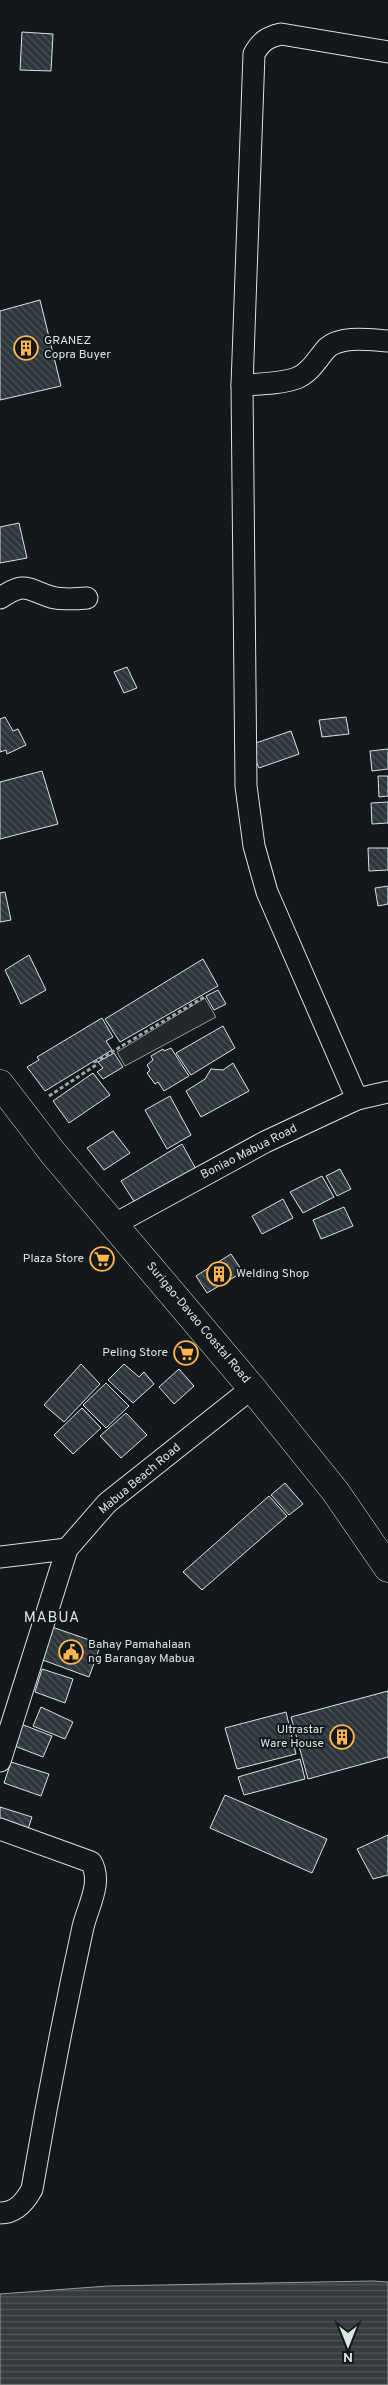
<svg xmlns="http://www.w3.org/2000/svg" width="388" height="2385" viewBox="0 0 388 2385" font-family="Overpass,sans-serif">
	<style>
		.parking { fill: #24282b; stroke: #939e99 }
		.water { fill: url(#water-rules); stroke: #939e99 }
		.building { fill: url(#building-back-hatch); stroke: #d8e6dc }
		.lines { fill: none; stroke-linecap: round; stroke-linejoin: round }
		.minor-casing { stroke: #d8e6dc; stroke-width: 23 }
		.highway-casing { stroke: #d8e6dc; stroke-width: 29 }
		.path { stroke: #9da8a2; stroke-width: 3; stroke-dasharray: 4 2.5; stroke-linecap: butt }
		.minor { stroke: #14181c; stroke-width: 21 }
		.highway { stroke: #14181c; stroke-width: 28 }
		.labels { text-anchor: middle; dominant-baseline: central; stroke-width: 4; stroke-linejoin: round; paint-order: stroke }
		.poi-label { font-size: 12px; fill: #d8e6dc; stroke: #14181c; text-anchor: start }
		.street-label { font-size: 12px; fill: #d8e6dc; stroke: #14181c }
		.quarter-label { font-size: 15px; letter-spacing: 1px; fill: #d8e6dc; stroke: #14181c }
	</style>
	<defs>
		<pattern id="water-rules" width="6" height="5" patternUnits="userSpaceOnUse" patternTransform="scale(1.25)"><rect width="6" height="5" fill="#363b3e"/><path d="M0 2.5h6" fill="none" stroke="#525759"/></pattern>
		<pattern id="building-back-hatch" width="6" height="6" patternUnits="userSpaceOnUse" patternTransform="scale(1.25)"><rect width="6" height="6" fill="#2c363c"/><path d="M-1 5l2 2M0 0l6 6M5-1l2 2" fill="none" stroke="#4a5358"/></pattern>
	</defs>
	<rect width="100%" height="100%" fill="#14181c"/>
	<!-- parking -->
	<path class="parking" d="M205 998 216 1017 125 1066 117 1052Z"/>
	<!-- water -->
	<path class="water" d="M373 2281 388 2282V2385H0V2294L108 2286Z"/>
	<!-- building -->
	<g class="building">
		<path d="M22 32 53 34 51 71 20 70Z"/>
		<path d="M40 300 61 386 0 400V311Z"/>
		<path d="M19 523 27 558 0 563V527Z"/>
		<path d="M127 667 137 688 124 693 114 672Z"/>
		<path d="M5 717 13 731 18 729 26 745 7 754 6 750 0 752V719Z"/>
		<path d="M346 717 349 734 322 737 319 720Z"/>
		<path d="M291 731 299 754 259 768 250 745Z"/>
		<path d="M388 749V769L372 771 370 751Z"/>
		<path d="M42 771 58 824 0 839V782Z"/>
		<path d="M378 776H388V796L379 797Z"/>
		<path d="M388 802V823L372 824 371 803Z"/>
		<path d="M368 848H388V870L369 871Z"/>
		<path d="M388 886V904L378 906 375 888Z"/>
		<path d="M5 892 11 920 0 922V893Z"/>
		<path d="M29 955 46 990 21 1004 5 970Z"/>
		<path d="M203 959 218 986 120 1042 105 1019Z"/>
		<path d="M218 990 226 1004 214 1010 206 996Z"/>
		<path d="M102 1018 113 1037 106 1041 112 1050 45 1091 27 1067 39 1060 37 1057Z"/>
		<path d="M223 1026 235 1048 191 1075 176 1053Z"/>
		<path d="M171 1048 189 1076 164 1091 158 1082 155 1084 147 1073 150 1070 147 1065 153 1060 151 1056 163 1049 164 1051Z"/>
		<path d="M114 1053 123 1067 103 1079 97 1072 103 1068 98 1062Z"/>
		<path d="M233 1063 249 1091 201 1117 186 1091 205 1079 211 1069 223 1070Z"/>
		<path d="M93 1073 110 1095 69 1123 53 1101Z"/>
		<path d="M170 1096 191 1135 167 1149 145 1110Z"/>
		<path d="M113 1131 130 1153 104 1170 87 1148Z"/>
		<path d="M182 1144 197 1171 135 1203 121 1181Z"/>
		<path d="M340 1169 351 1189 337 1196 326 1176Z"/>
		<path d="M322 1176 334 1197 303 1213 290 1192Z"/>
		<path d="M283 1199 293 1218 262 1234 252 1216Z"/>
		<path d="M344 1207 353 1226 321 1239 313 1220Z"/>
		<path d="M231 1254 243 1272 207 1293 196 1276Z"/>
		<path d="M81 1364 100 1384 64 1422 44 1405Z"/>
		<path d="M124 1364 139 1377 144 1372 154 1384 133 1403 108 1380Z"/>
		<path d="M179 1369 194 1386 174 1404 159 1387Z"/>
		<path d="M106 1383 129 1406 106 1428 83 1405Z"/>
		<path d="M82 1408 101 1428 73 1454 54 1435Z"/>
		<path d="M126 1413 147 1435 121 1458 100 1436Z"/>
		<path d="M285 1483 303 1504 289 1515 271 1495Z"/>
		<path d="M269 1496 287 1516 202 1590 183 1572Z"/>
		<path d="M52 1627 101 1644 89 1677 40 1659Z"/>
		<path d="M42 1669 73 1679 65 1703 35 1692Z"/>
		<path d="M388 1691V1757L308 1779 291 1717Z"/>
		<path d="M41 1707 73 1722 65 1739 33 1726Z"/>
		<path d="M286 1712 296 1754 237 1769 225 1728Z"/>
		<path d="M21 1724 52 1736 43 1757 12 1745Z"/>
		<path d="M300 1759 305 1779 244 1795 238 1777Z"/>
		<path d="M11 1762 49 1774 41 1796 4 1783Z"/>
		<path d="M225 1795 327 1839 312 1873 210 1828Z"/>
		<path d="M0 1807 32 1817 27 1832 0 1824Z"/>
		<path d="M388 1835V1875L373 1879 357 1849Z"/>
	</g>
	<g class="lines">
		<!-- minor casing -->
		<g class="minor-casing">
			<g id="minor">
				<path d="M242 385C260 384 280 384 297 378 311 372 317 359 327 348 342 335 370 340 388 341"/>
				<path d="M0 598C26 581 26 589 51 597 63 600 76 599 87 598"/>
				<path d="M357 1099 267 892 254 846 246 786 242 385 254 54C261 41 268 37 281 34L388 52"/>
				<path d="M115 1224 265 1142 357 1099 388 1092"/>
				<path d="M0 1557 67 1549"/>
				<path d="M0 1761 67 1549 107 1503 252 1388"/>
				<path d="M0 1829 91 1862C103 1882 88 1906 83 1927 64 2014 47 2101 32 2189 25 2202 16 2213 0 2213"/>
			</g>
		</g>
		<!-- highway casing -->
		<g class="highway-casing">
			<path id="highway" d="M0 1084 53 1153 252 1388 335 1491 388 1568"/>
		</g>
		<!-- path -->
		<path class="path" d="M49 1096 96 1065 95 1062 204 997"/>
		<!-- minor -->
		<use href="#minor" class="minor"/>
		<!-- highway -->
		<use href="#highway" class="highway"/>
	</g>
	<!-- icons -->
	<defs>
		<g id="building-ring" transform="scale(1.25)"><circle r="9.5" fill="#14181c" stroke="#ffb74d" stroke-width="1.5"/><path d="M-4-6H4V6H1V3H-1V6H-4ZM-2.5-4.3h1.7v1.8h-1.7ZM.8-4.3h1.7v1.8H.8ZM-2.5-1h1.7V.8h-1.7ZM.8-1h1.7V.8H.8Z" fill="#ffb74d"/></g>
		<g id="supermarket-ring" transform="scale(1.25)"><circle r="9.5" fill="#14181c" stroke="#ffb74d" stroke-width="1.5"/><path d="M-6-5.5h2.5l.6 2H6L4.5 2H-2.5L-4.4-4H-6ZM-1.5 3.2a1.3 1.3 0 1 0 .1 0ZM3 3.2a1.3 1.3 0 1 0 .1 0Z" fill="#ffb74d"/></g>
		<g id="civic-ring" transform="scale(1.25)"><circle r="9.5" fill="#14181c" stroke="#ffb74d" stroke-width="1.5"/><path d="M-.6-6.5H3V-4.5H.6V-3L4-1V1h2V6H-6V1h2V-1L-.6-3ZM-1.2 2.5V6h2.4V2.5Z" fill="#ffb74d"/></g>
	</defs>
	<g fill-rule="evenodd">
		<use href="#building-ring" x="26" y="348"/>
		<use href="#supermarket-ring" x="102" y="1259"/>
		<use href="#building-ring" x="219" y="1274"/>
		<use href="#supermarket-ring" x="186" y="1353"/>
		<use href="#civic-ring" x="71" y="1652"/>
		<use href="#building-ring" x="342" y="1737"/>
	</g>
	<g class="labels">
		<!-- poi labels -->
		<g class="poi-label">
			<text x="44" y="341">GRANEZ<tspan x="44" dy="14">Copra Buyer</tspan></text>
			<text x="84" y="1259" text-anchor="end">Plaza Store</text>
			<text x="236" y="1274">Welding Shop</text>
			<text x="168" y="1353" text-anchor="end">Peling Store</text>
			<text x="88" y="1645">Bahay Pamahalaan<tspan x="88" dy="14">ng Barangay Mabua</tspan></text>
			<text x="324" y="1730" text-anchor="end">Ultrastar<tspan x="324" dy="14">Ware House</tspan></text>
		</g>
		<!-- street labels -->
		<g class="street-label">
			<text transform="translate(249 1152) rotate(-27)">Boniao Mabua Road</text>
			<text transform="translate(198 1323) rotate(50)">Surigao-Davao Coastal Road</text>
			<text transform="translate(140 1479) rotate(-40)">Mabua Beach Road</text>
		</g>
		<!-- quarter labels -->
		<g class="quarter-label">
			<text x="52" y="1618">MABUA</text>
		</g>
	</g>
	<!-- north arrow -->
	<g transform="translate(348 2345) rotate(180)" stroke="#14181c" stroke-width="4" paint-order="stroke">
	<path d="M0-4L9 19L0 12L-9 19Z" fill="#d8e6dc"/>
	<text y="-8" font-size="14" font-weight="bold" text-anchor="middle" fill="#d8e6dc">N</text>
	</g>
</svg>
